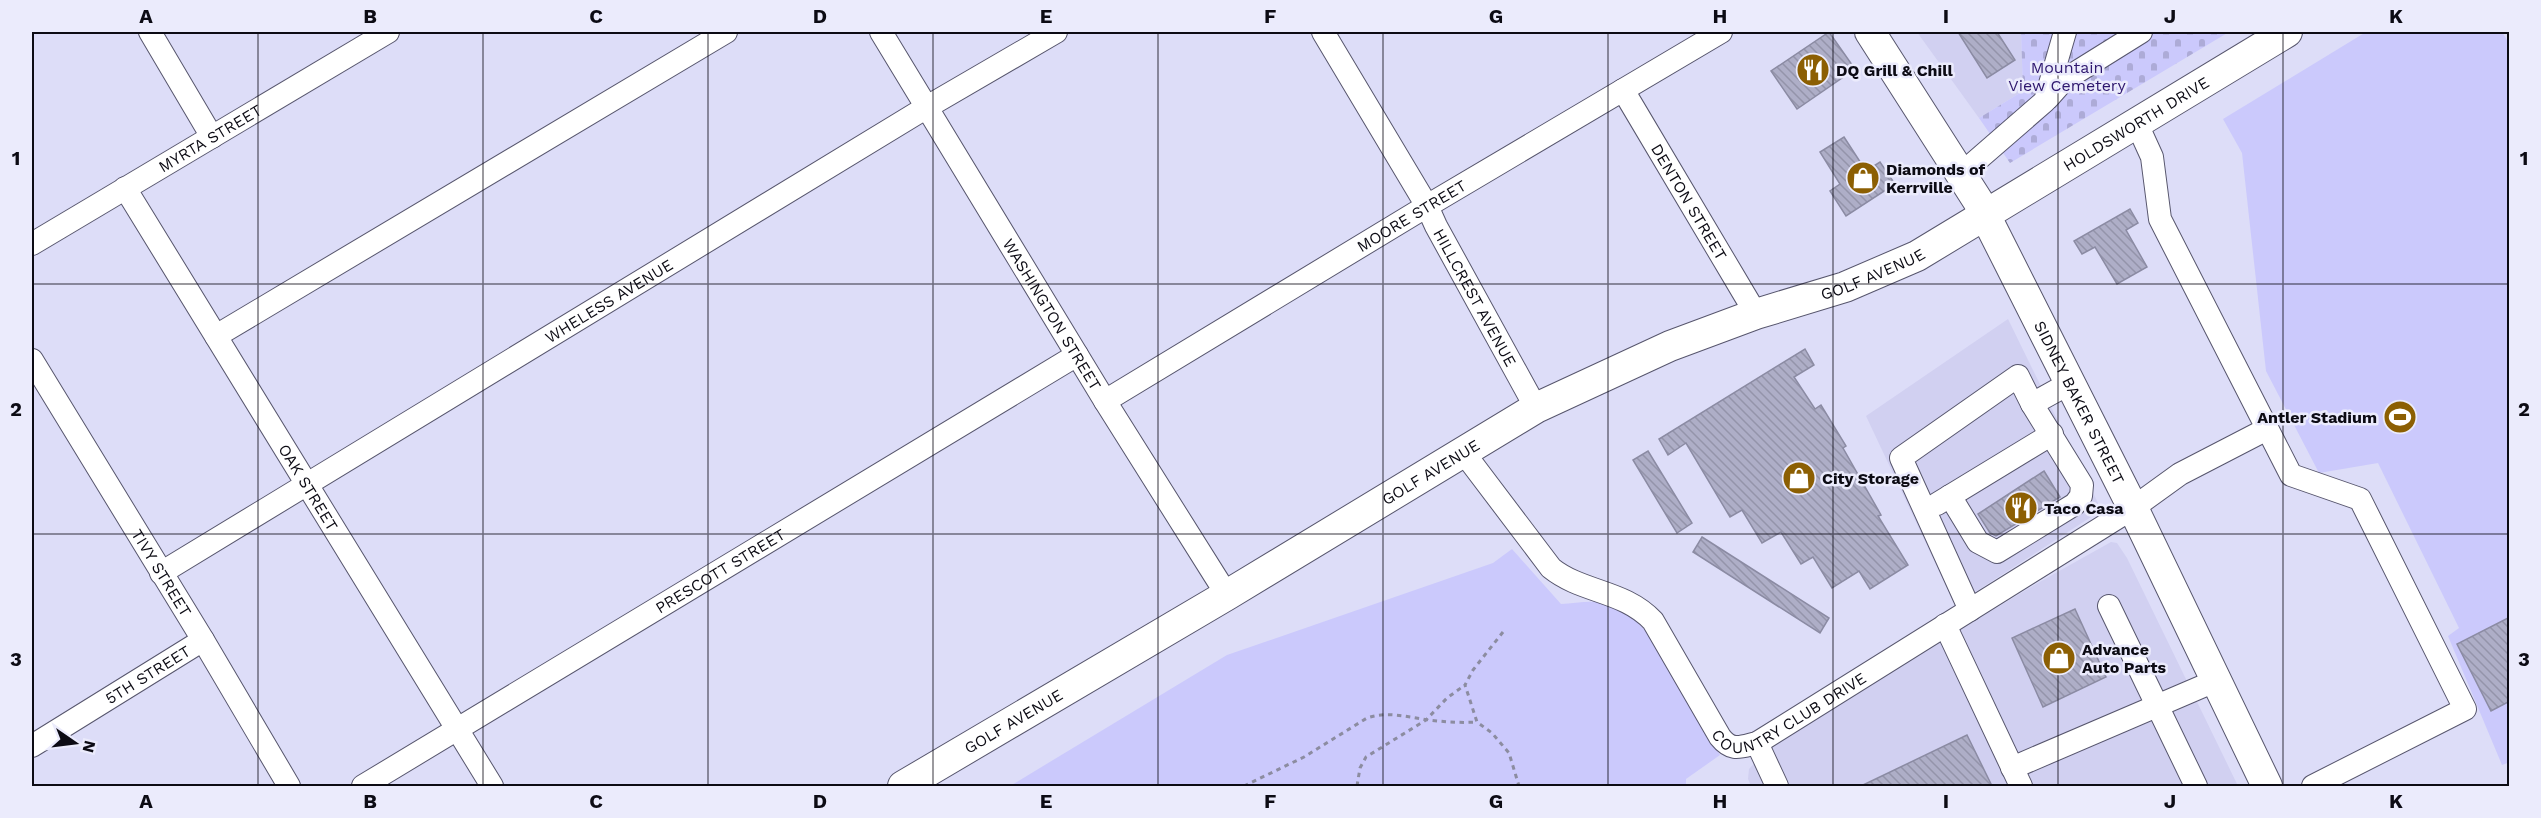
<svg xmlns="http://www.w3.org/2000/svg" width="2541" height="818" viewBox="0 0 2541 818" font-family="'Work Sans',sans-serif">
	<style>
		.built { fill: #d1d0f1 }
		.grass { fill: #cbc9fc }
		.cemetery { fill: url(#cemetery-stones) }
		.building { fill: url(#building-back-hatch); stroke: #8b8ba3; stroke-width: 1.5 }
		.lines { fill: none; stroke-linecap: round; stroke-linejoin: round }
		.minor-casing { stroke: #57566d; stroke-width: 24 }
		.major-casing { stroke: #57566d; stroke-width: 32 }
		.path { stroke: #8c8ca0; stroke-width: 3; stroke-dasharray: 4.5 4.5; stroke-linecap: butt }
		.minor { stroke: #fff; stroke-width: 22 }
		.major { stroke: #fff; stroke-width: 30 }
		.grid { fill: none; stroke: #0c0b14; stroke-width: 1.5; stroke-opacity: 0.55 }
		.labels { text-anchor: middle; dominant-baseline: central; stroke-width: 5; stroke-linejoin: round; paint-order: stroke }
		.park-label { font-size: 16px; fill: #2e176e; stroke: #ebebfc }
		.poi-label { font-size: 16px; font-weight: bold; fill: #0c0b14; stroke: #ebebfc; text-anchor: start }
		.street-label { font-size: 16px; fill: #0c0b14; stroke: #ebebfc }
		.neatline { fill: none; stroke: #0c0b14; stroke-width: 2 }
		.grid-label { font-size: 20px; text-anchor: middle; font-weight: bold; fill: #0c0b14 }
	</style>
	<defs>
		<pattern id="cemetery-stones" width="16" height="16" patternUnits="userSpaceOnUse" patternTransform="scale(1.5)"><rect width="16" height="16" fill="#cbc9fc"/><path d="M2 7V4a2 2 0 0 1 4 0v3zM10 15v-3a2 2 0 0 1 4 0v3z" fill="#adabd7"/></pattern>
		<pattern id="building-back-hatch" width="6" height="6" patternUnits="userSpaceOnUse" patternTransform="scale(1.5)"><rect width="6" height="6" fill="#aeaec7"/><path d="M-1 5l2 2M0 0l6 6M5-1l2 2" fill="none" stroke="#9494aa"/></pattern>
	</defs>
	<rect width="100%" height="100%" fill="#ddddf8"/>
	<!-- built -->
	<g class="built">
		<path d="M1917 32H2021L2023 91 1979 118Z"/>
		<path d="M2008 319 2098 503 2091 517 1955 605 1866 416Z"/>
		<path d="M2111 542 2117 543 2127 558 2238 786H1751L1748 779 1749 769 1776 740 2036 584Z"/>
	</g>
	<!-- grass -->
	<g class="grass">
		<path d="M2366 32H2502L2509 43 2510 762 2502 765 2448 636 2459 628 2378 463 2319 473 2266 371 2242 153 2223 119Z"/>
		<path d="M1512 549 1561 604C1572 604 1585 601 1596 602 1618 604 1639 622 1652 638L1720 755 1686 779V786H1010L1227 655 1493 563Z"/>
	</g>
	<!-- cemetery -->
	<path class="cemetery" d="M2021 32H2229L2010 163 1979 118 2023 91Z"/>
	<!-- building -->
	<g class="building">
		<path d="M1829 32 1855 69 1797 109 1771 71Z"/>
		<path d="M1958 32H1997L2015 60 1987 78Z"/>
		<path d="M1844 137 1866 171 1880 162 1895 184 1846 216 1830 191 1840 184 1820 152Z"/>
		<path d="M2130 209 2138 223 2126 230 2147 267 2117 284 2095 247 2082 254 2074 241Z"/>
		<path d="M1805 349 1814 365 1794 377 1815 409 1821 405 1846 446 1843 448 1881 515 1878 516 1908 565 1870 589 1859 571 1832 588 1813 557 1801 564 1781 532 1762 543 1742 510 1730 517 1686 443 1668 455 1659 439Z"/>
		<path d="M1648 451 1692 523 1677 533 1633 460Z"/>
		<path d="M2044 471 2060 497 1996 536 1990 533 1978 514Z"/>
		<path d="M1702 537 1829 618 1820 633 1693 552Z"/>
		<path d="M2075 609 2106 677 2043 707 2012 638Z"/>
		<path d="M2510 617V701L2491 711 2457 644Z"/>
		<path d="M1967 735 1992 786H1861Z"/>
	</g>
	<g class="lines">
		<!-- minor casing -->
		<g class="minor-casing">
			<g id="minor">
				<path d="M150 32 212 137"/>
				<path id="s1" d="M881 32 1105 401 1227 595"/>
				<path id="s2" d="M1323 32 1427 206 1436 226 1536 408"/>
				<path id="s3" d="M1623 90 1756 314"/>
				<path d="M2048 98 2064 80 2141 32"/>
				<path d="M2137 124 2152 157 2160 219 2291 475 2360 499 2465 709 2313 786"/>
				<path d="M1961 174 2045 101 2065 32"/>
				<path id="s4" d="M125 188 492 786"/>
				<path id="s5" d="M32 244 388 32"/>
				<path d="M216 336 726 32"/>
				<path id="s6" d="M32 360 203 640 289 786"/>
				<path id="s7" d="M1105 401 1427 206 1721 32"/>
				<path d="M2032 404 2070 383"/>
				<path id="s8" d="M1464 453 1551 568C1582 593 1624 590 1653 621L1720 737C1732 752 1740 747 1757 743L2133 508 2180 474 2267 429"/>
				<path d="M1950 496 1978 542 1997 552 2075 504 2081 496 2082 485 2032 404 2018 376 1901 458 1970 610"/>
				<path d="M1937 504 2052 434"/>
				<path id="s9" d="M161 573 927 107 1056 32"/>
				<path d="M2109 606 2196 786"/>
				<path d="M1945 625 2021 786"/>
				<path d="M1757 743 1777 786"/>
				<path id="s10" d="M32 746 203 640"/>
				<path d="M2012 768 2215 681"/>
				<path id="s11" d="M363 786 1077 355"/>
			</g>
		</g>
		<!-- major casing -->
		<g class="major-casing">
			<g id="major">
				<path id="s12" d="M1870 32 1978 201 2133 508 2267 786"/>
				<path id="s13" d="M903 786 1227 595 1536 408 1670 346 1756 314 1845 287 1917 256 2287 32"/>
			</g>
		</g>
		<!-- path -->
		<g class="path">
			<path d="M1503 632 1473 670 1465 685 1477 722 1492 733 1509 753 1519 786"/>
			<path d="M1244 786 1304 757 1367 718C1388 711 1407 717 1429 720 1445 722 1461 723 1477 722"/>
			<path d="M1357 786 1360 768 1366 757 1426 720 1447 698 1465 685"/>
		</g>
		<!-- minor -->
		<use href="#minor" class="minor"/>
		<!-- major -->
		<use href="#major" class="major"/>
	</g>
	<!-- grid -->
	<path class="grid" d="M258 32V786M483 32V786M708 32V786M933 32V786M1158 32V786M1383 32V786M1608 32V786M1833 32V786M2058 32V786M2283 32V786M32 284H2510M32 534H2510"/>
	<!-- icons -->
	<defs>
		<g id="restaurant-disc" transform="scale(1.725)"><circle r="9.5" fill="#8c5f03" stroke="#ebebfc"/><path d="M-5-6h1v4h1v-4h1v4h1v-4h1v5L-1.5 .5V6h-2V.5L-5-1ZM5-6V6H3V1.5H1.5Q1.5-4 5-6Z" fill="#fff"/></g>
		<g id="shop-disc" transform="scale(1.725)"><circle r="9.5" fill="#8c5f03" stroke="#ebebfc"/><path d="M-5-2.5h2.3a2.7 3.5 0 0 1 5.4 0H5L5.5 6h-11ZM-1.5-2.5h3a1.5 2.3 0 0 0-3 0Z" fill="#fff"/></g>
		<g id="stadium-disc" transform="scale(1.725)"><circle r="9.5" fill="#8c5f03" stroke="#ebebfc"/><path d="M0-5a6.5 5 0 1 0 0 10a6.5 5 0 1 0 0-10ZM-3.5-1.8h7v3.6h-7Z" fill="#fff"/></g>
	</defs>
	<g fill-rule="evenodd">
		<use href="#restaurant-disc" x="1813" y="70"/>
		<use href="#shop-disc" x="1863" y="178"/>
		<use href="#stadium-disc" x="2400" y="417"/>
		<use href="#shop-disc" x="1799" y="478"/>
		<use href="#restaurant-disc" x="2021" y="508"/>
		<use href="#shop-disc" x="2059" y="658"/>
	</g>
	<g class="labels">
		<!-- park labels -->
		<g class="park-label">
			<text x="2067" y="67">Mountain<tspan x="2067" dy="18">View Cemetery</tspan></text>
		</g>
		<!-- poi labels -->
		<g class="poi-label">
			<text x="1836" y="70">DQ Grill &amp; Chill</text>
			<text x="1886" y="169">Diamonds of<tspan x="1886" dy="18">Kerrville</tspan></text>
			<text x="2377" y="417" text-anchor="end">Antler Stadium</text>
			<text x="1822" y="478">City Storage</text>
			<text x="2044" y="508">Taco Casa</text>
			<text x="2082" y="649">Advance<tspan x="2082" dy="18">Auto Parts</tspan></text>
		</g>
		<!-- street labels -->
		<g class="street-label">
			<text stroke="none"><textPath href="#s13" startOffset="1404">HOLDSWORTH DRIVE</textPath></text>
			<text stroke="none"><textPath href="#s5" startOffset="207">MYRTA STREET</textPath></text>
			<text stroke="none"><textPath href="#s3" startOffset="130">DENTON STREET</textPath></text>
			<text stroke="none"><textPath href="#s7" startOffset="358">MOORE STREET</textPath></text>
			<text stroke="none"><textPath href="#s13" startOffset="1100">GOLF AVENUE</textPath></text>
			<text stroke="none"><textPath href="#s2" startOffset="306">HILLCREST AVENUE</textPath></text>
			<text stroke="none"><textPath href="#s9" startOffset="524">WHELESS AVENUE</textPath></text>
			<text stroke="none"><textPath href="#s1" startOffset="330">WASHINGTON STREET</textPath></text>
			<text stroke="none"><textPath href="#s12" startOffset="426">SIDNEY BAKER STREET</textPath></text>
			<text stroke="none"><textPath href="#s13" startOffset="614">GOLF AVENUE</textPath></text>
			<text stroke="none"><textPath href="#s4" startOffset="351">OAK STREET</textPath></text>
			<text stroke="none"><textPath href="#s11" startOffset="417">PRESCOTT STREET</textPath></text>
			<text stroke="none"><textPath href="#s6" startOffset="249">TIVY STREET</textPath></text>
			<text stroke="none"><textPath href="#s10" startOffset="136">5TH STREET</textPath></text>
			<text stroke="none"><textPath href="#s8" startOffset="474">COUNTRY CLUB DRIVE</textPath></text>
			<text stroke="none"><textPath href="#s13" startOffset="128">GOLF AVENUE</textPath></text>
		</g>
	</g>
	<!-- border -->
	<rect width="2541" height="818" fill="none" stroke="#ebebfc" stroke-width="66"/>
	<!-- north arrow -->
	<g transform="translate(75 743) rotate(104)" stroke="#ebebfc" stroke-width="4.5" paint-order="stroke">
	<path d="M0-4.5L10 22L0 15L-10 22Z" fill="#0c0b14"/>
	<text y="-9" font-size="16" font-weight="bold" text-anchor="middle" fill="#0c0b14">N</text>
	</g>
	<rect x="33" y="33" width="2475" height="752" class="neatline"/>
	<g class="grid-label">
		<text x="146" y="23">A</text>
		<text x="370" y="23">B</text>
		<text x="596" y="23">C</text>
		<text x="820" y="23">D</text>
		<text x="1046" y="23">E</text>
		<text x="1270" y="23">F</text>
		<text x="1496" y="23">G</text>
		<text x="1720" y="23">H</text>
		<text x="1946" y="23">I</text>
		<text x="2170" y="23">J</text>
		<text x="2396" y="23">K</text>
		<text x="16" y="165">1</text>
		<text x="2524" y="165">1</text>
		<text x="16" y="416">2</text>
		<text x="2524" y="416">2</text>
		<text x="16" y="666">3</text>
		<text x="2524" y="666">3</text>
		<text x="146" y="808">A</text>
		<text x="370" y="808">B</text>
		<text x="596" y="808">C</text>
		<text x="820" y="808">D</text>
		<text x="1046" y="808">E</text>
		<text x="1270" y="808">F</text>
		<text x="1496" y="808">G</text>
		<text x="1720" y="808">H</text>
		<text x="1946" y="808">I</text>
		<text x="2170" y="808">J</text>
		<text x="2396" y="808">K</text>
	</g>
</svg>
